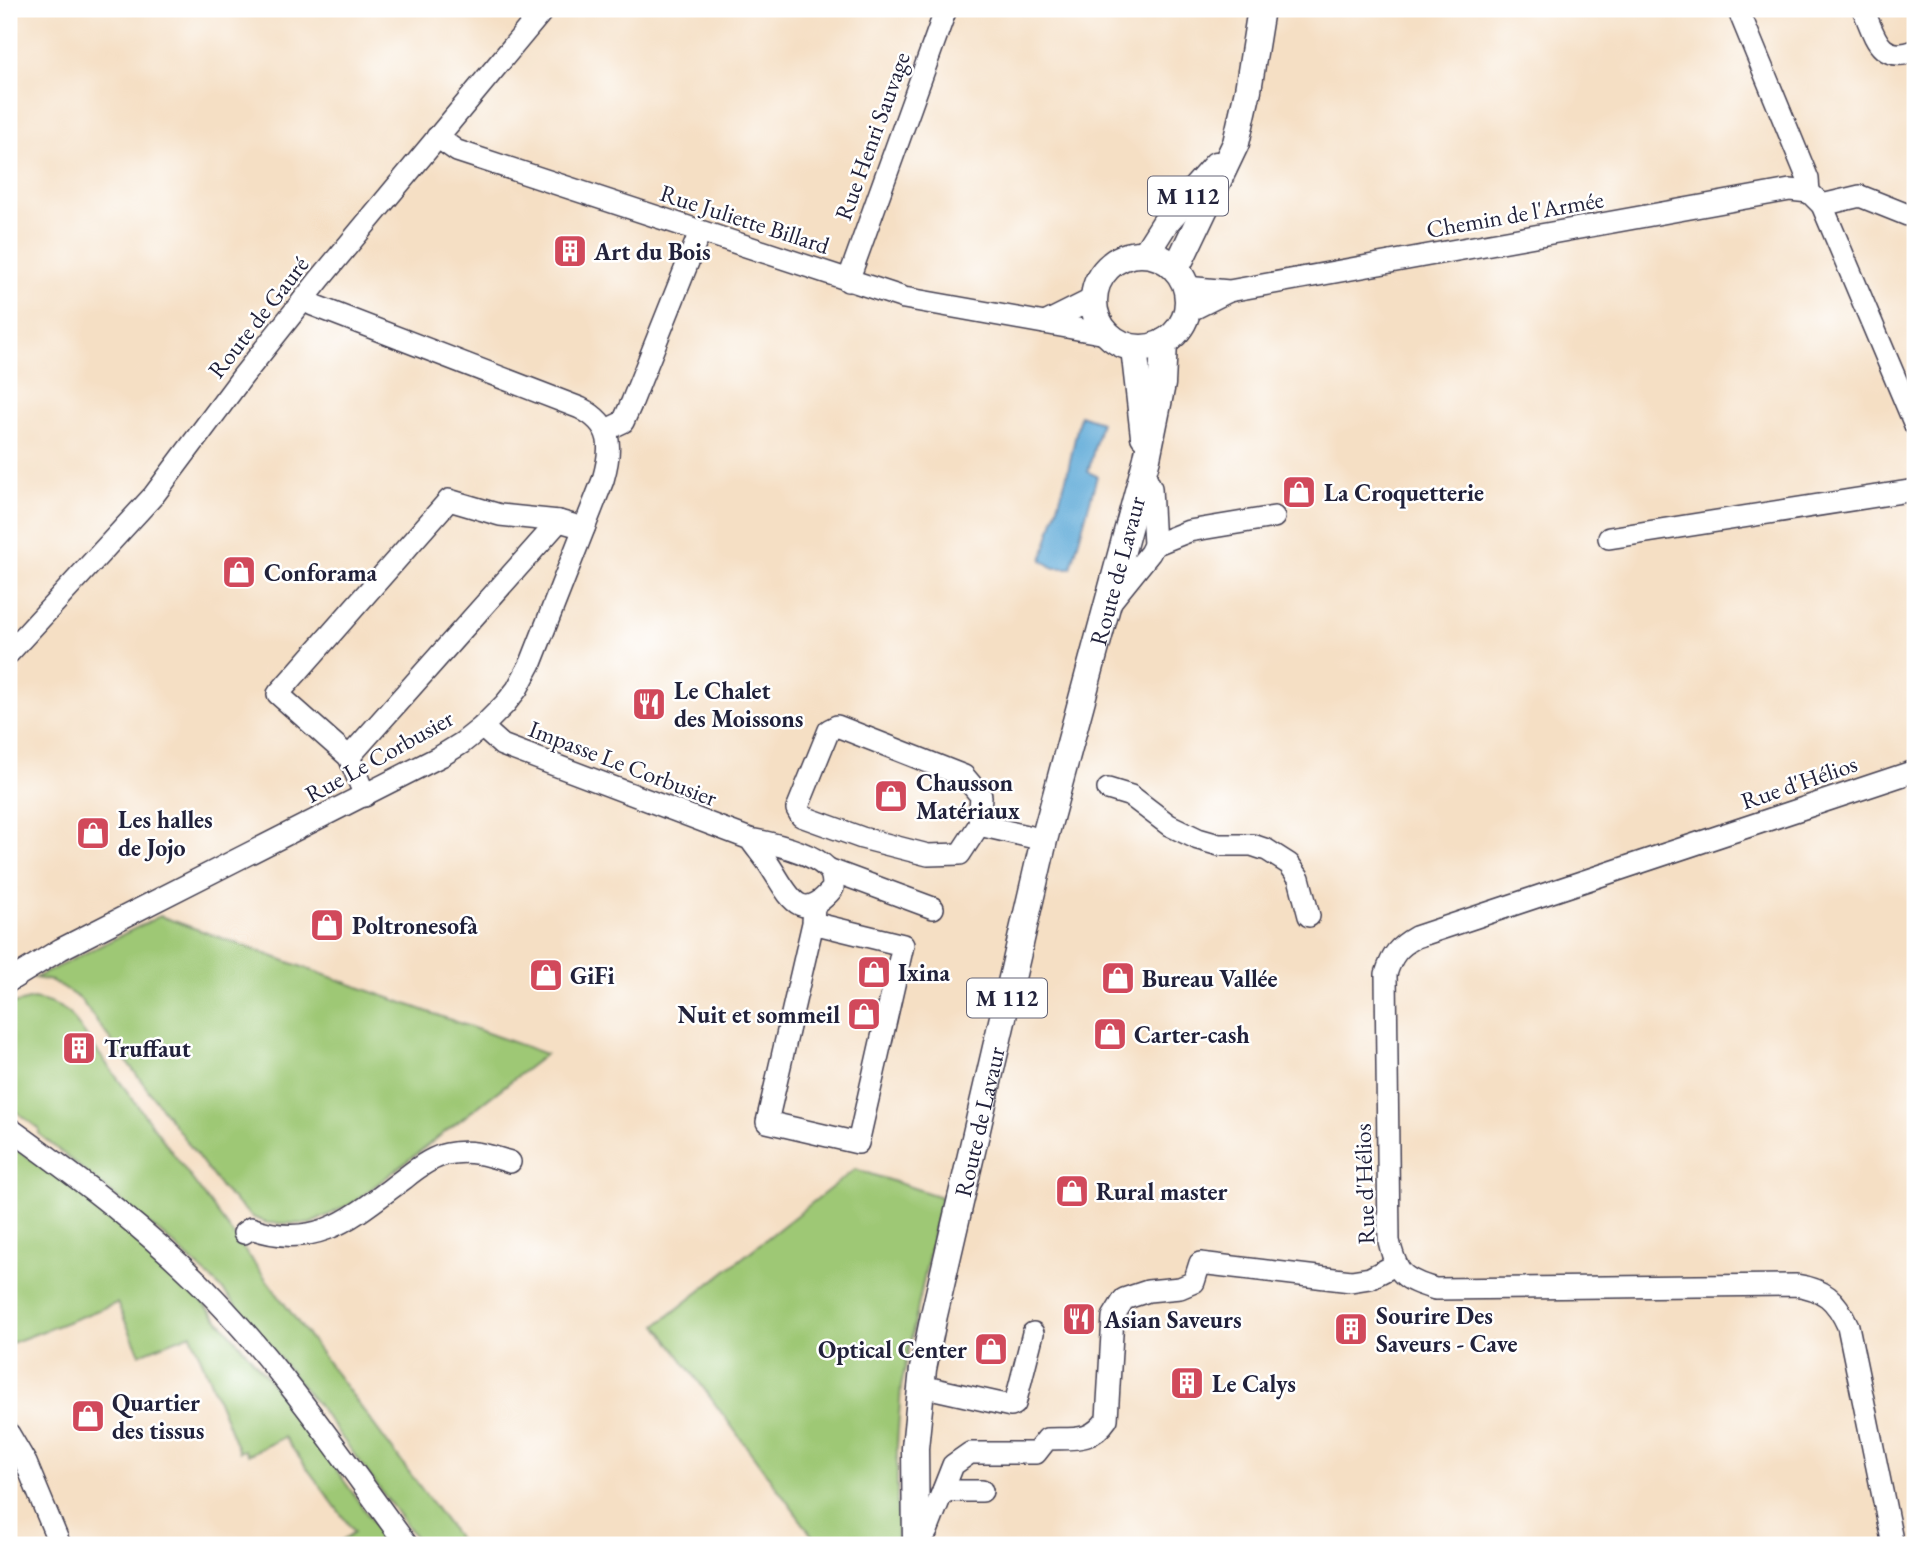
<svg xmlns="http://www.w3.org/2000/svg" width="1924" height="1554" viewBox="0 0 1924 1554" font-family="'EB Garamond',serif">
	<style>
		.green { fill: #9ec874; stroke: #607558; stroke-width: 2 }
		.water { fill: #60abd8; stroke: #41668a; stroke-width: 2 }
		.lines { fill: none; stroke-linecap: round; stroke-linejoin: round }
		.minor-casing { stroke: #423e50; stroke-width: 24 }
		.major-casing { stroke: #423e50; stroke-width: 29 }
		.minor { stroke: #fff; stroke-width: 21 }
		.major { stroke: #fff; stroke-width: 26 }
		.labels { text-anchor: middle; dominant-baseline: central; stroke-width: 5; stroke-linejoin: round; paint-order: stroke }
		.shield { fill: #fff; stroke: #646476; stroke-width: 2 }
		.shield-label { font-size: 23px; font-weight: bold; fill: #22223b }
		.street-label { font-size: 24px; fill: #22223b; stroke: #fff }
		.poi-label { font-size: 24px; font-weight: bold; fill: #22223b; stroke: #fff; text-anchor: start }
	</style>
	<rect width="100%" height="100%" fill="#fff"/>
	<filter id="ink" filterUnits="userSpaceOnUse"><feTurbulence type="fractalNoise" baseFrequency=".0143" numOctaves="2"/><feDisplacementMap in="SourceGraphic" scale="14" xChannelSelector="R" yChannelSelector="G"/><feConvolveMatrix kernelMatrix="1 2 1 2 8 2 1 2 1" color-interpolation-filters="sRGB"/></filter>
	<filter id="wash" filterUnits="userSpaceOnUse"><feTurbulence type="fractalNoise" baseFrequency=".00686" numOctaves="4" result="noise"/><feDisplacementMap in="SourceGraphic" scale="28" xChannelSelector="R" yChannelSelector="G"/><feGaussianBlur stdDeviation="1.57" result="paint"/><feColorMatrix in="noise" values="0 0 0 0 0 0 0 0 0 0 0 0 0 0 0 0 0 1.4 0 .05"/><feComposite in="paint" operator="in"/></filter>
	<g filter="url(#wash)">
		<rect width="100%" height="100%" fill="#f5dfc4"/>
		<!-- green -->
		<g class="green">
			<path d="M160 916 546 1054 353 1203 310 1224 267 1223 252 1217 223 1190 80 999 52 981 35 978Z"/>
			<path d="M33 999C47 1001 58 1005 69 1013L463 1545H421L317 1404 223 1290 171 1242 39 1134V1129L9 1106V1005Z"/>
			<path d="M9 1145C84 1191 156 1249 214 1315 279 1386 335 1466 388 1545H335L354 1532 284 1437 248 1455 244 1450 239 1452 191 1334 140 1354 117 1303 9 1344Z"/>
			<path d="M855 1169 941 1197 901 1387 897 1445V1545H819L657 1325Z"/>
		</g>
		<!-- water -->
		<path class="water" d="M1080 415 1101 422 1088 472 1097 476 1071 568H1054L1042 560 1067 475Z"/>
	</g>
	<g filter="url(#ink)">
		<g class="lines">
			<!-- minor casing -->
			<g class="minor-casing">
				<g id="minor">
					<path d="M1738 9 1808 179 1809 192 1822 205 1915 425"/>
					<path d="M1863 9C1875 36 1879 64 1915 51"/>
					<path d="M437 137 457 151 904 298 1106 334"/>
					<path d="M1822 205 1860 196 1915 218"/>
					<path d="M848 281 946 9"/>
					<path d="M1186 287 1229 291 1790 190 1809 192"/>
					<path d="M1187 312 1227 292"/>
					<path d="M1045 323 1093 299"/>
					<path d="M606 430 623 422 632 402 700 232"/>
					<path d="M1609 538 1915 490"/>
					<path d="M1154 545 1189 531 1274 517"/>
					<path d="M1109 604 1150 553 1154 545 1151 488 1144 473"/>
					<path d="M9 653 154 495 243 376 320 279 544 9"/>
					<path d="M837 726 964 776 981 796 979 825 960 854 928 855 862 838 801 816 797 809 829 730Z"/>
					<path d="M482 727 502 745 750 839C756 848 764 857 770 866 788 893 800 928 833 888 833 881 833 873 827 868 811 852 772 843 750 839"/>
					<path d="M349 757 278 694 449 500 500 515 559 521 584 528"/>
					<path d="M1108 789 1131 796 1169 825 1198 839 1219 845H1252L1267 850 1289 864 1299 878 1309 916"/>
					<path d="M365 796 349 757 559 521"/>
					<path d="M979 825 1044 840"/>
					<path d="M828 869 933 908"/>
					<path d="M813 923 903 945 858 1143 767 1122 813 923 814 905"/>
					<path d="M9 981 61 949 441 756 462 743 482 727 505 704 517 689 531 663 603 480C612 448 614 425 580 408L313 305 304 299"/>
					<path d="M9 1128C81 1180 152 1233 214 1298 286 1373 345 1461 407 1545"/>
					<path d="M244 1233 251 1228C317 1252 355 1215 405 1178 416 1169 432 1157 447 1154 470 1149 488 1155 510 1162"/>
					<path d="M921 1386 1011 1406 1015 1404 1033 1333"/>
					<path d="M9 1434 26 1463 60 1545"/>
					<path d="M943 1491H982"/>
					<path d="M916 1545 927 1531 953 1465 970 1453H1036L1047 1439C1073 1438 1091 1443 1107 1419L1113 1317 1124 1299 1148 1291 1180 1288 1194 1282 1200 1263 1351 1281 1370 1278 1395 1265"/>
					<path d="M1893 1545 1848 1326C1836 1299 1824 1289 1795 1285L1435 1289C1402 1279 1397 1274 1389 1241L1386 974C1392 955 1398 947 1416 937L1915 771"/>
				</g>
			</g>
			<!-- major casing -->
			<g class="major-casing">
				<g id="major">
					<path d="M1146 253 1165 223 1216 165"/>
					<circle cx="1141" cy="301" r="47"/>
					<path d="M1176 269 1236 143 1248 90 1261 9"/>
					<path d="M1134 348 1144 436"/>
					<path id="s1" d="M916 1545 915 1448 923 1369 934 1315 1044 840 1147 458 1162 384 1164 342"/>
				</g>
			</g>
			<!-- minor -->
			<use href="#minor" class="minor"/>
			<!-- major -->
			<use href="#major" class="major"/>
		</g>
	</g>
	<!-- icons -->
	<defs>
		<g id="building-square" transform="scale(1.75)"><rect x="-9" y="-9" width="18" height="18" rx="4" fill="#d1495b" stroke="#fff"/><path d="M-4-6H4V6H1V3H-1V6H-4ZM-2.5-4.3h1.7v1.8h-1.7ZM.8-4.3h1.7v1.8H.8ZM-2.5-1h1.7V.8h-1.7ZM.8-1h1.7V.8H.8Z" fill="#fff"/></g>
		<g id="shop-square" transform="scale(1.75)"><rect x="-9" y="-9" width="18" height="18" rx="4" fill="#d1495b" stroke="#fff"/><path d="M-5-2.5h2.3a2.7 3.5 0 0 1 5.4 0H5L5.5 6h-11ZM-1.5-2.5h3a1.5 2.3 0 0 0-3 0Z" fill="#fff"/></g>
		<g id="restaurant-square" transform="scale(1.75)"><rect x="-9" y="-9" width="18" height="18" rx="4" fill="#d1495b" stroke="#fff"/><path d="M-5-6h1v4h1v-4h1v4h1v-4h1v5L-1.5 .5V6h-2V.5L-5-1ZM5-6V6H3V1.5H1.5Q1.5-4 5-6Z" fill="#fff"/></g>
	</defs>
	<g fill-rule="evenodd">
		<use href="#building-square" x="570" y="251"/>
		<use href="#shop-square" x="1299" y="492"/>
		<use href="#shop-square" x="239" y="572"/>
		<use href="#restaurant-square" x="649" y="704"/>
		<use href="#shop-square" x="891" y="796"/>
		<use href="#shop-square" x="93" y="833"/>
		<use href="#shop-square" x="327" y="925"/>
		<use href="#shop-square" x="874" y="972"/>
		<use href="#shop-square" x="546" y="975"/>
		<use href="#shop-square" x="1118" y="978"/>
		<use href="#shop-square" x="864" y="1014"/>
		<use href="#shop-square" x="1110" y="1034"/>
		<use href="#building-square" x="79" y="1048"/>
		<use href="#shop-square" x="1072" y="1191"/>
		<use href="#restaurant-square" x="1079" y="1319"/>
		<use href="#building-square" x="1351" y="1329"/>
		<use href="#shop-square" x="991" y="1349"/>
		<use href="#building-square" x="1187" y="1383"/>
		<use href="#shop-square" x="88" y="1416"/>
	</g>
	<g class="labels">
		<!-- shield labels -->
		<g class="shield">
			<rect x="1148" y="176.5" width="80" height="39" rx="5"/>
			<rect x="967" y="978.5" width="80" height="39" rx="5"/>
		</g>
		<g class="shield-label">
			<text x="1188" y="196">M 112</text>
			<text x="1007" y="998">M 112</text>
		</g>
		<!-- street labels -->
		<g class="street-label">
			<text transform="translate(872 136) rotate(-70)">Rue Henri Sauvage</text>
			<text transform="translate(1515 214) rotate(-10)">Chemin de l'Armée</text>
			<text transform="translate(745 219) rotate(18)">Rue Juliette Billard</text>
			<text transform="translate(258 317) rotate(-52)">Route de Gauré</text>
			<text stroke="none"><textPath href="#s1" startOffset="998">Route de Lavaur</textPath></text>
			<text transform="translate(379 756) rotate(-29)">Rue Le Corbusier</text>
			<text transform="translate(623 763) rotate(21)">Impasse Le Corbusier</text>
			<text transform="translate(1799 782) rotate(-19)">Rue d'Hélios</text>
			<text stroke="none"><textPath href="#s1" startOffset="430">Route de Lavaur</textPath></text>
			<text transform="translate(1364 1184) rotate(-92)">Rue d'Hélios</text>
		</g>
		<!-- poi labels -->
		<g class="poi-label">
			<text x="594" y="251">Art du Bois</text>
			<text x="1324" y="492">La Croquetterie</text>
			<text x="264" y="572">Conforama</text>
			<text x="674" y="690">Le Chalet<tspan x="674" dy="28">des Moissons</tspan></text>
			<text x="916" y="782">Chausson<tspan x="916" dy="28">Matériaux</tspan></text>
			<text x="118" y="819">Les halles<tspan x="118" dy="28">de Jojo</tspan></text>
			<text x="352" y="925">Poltronesofà</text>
			<text x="898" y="972">Ixina</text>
			<text x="570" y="975">GiFi</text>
			<text x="1142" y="978">Bureau Vallée</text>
			<text x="840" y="1014" text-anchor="end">Nuit et sommeil</text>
			<text x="1134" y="1034">Carter-cash</text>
			<text x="104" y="1048">Truffaut</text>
			<text x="1096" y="1191">Rural master</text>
			<text x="1376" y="1315">Sourire Des<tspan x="1376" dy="28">Saveurs - Cave</tspan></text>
			<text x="1104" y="1319">Asian Saveurs</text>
			<text x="967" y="1349" text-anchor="end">Optical Center</text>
			<text x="1212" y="1383">Le Calys</text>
			<text x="112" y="1402">Quartier<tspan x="112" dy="28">des tissus</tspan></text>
		</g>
	</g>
	<!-- margin -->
	<rect width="1924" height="1554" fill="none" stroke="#fff" stroke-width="35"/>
</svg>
